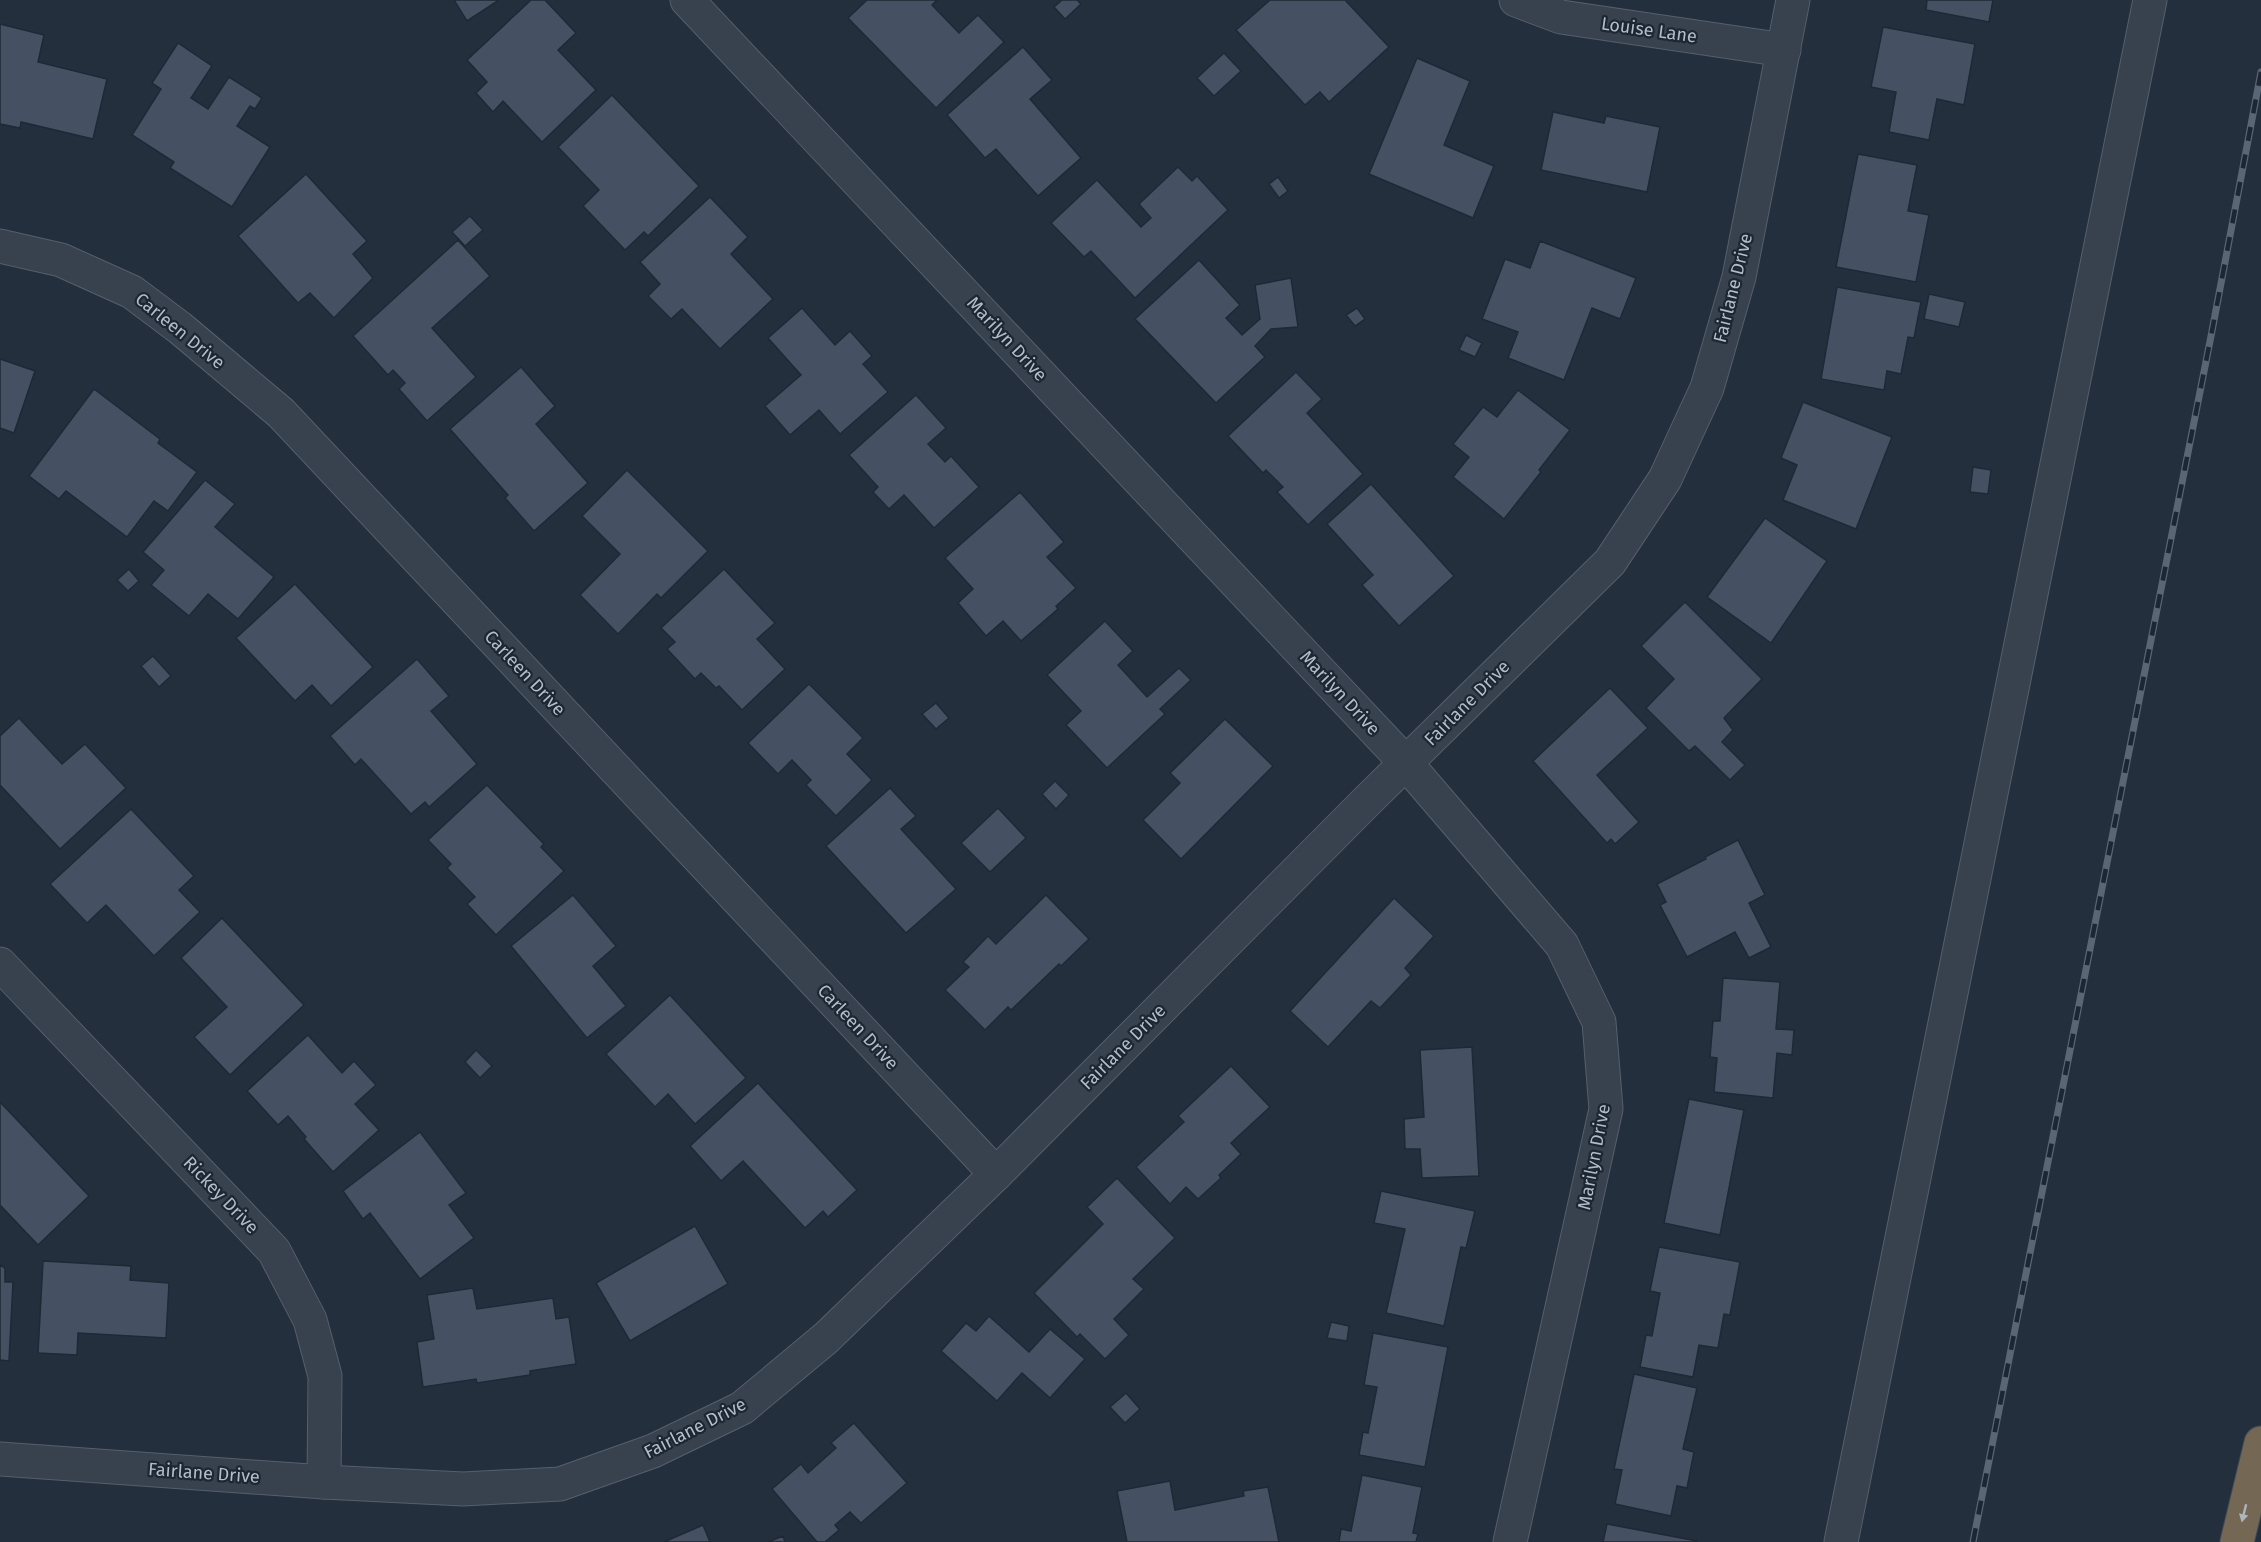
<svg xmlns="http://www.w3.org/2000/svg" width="2261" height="1542" viewBox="0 0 2261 1542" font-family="'Fira Sans',sans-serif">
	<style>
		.building { fill: #455162; stroke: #1f2835; stroke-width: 1.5 }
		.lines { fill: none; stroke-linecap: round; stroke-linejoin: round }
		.minor-casing { stroke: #565f6c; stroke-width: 35 }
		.highway-casing { stroke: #434c59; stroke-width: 35 }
		.minor { stroke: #38414e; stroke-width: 33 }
		.highway { stroke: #746855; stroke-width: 33 }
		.rail-casing { stroke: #5a6575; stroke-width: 7 }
		.rail { stroke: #1d2633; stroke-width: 4.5; stroke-dasharray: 14; stroke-linecap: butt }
		.oneway { fill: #aeb4bd }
		.labels { text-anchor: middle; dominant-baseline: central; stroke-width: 4.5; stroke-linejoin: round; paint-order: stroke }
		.street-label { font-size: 18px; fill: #b4bcc9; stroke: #1d2633 }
	</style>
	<rect width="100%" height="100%" fill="#242f3e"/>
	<!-- building -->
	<g class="building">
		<path d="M454 0H499L467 21Z"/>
		<path d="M531 0H545L576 33 558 50 596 90 542 142 503 101 493 112 476 93 487 82 467 60Z"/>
		<path d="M867 0H937L932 5 959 33 978 15 1004 42 936 108 848 18Z"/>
		<path d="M1062 0H1077L1081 4 1065 19 1054 7Z"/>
		<path d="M1270 0H1345L1389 47 1329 102 1320 92 1305 105 1236 30Z"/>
		<path d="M1927 0H1993L1989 22 1926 10Z"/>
		<path d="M0 24 44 35 38 62 107 79 93 139 21 122 20 128 0 124Z"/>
		<path d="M1883 27 1975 44 1964 105 1937 99 1929 140 1889 132 1896 92 1871 87Z"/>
		<path d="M178 43 212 66 191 98 208 109 229 77 262 98 255 109 250 106 237 126 270 147 232 207 170 168 174 162 132 135 161 89 152 83Z"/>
		<path d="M1023 47 1052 80 1030 99 1081 158 1038 196 996 149 985 158 947 115Z"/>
		<path d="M1224 53 1241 71 1214 96 1197 78Z"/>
		<path d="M1417 58 1470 81 1444 145 1494 166 1473 218 1369 174Z"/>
		<path d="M612 95 699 186 648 236 644 232 625 250 583 206 599 190 558 147Z"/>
		<path d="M1553 112 1604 123 1606 116 1660 127 1647 192 1541 170Z"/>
		<path d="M1858 154 1917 165 1908 211 1929 215 1916 282 1836 267Z"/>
		<path d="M1178 167 1192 181 1197 176 1228 210 1135 298 1091 251 1084 257 1051 223 1097 180 1141 227 1151 218 1139 204Z"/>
		<path d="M306 174 367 241 353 254 373 278 334 318 310 293 298 303 238 236Z"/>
		<path d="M1278 177 1288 191 1279 198 1269 184Z"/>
		<path d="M710 197 748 237 731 254 773 299 720 349 682 309 671 319 648 296 660 284 640 262Z"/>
		<path d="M470 216 483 230 465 246 452 232Z"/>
		<path d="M458 240 490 276 432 328 476 377 427 421 399 389 405 383 393 370 388 375 353 336Z"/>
		<path d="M1540 241 1636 278 1620 319 1592 308 1564 380 1508 358 1518 332 1482 319 1505 259 1530 268Z"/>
		<path d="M1199 260 1240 305 1226 318 1242 335 1260 319 1255 285 1291 278 1298 327 1271 329 1255 346 1265 357 1216 403 1135 319Z"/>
		<path d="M1837 287 1921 302 1914 338 1908 337 1901 374 1887 371 1884 390 1821 379Z"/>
		<path d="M1929 294 1965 302 1959 327 1924 319Z"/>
		<path d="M802 308 835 345 850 331 872 356 863 364 888 392 840 434 819 410 790 435 765 406 801 375 768 338Z"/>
		<path d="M1357 308 1365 319 1355 326 1346 315Z"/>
		<path d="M1466 335 1482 343 1475 357 1459 350Z"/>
		<path d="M0 359 35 371 14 433 0 428Z"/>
		<path d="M521 367 555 406 536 424 588 483 534 531 505 498 508 495 450 429Z"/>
		<path d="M1296 372 1322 399 1307 413 1363 474 1308 525 1277 492 1283 487 1266 470 1263 473 1228 436Z"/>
		<path d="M94 389 160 439 158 443 197 472 168 511 154 501 127 537 66 491 59 499 29 476Z"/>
		<path d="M1518 390 1570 430 1539 470 1541 472 1504 519 1453 477 1469 457 1453 444 1483 407 1497 417Z"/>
		<path d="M916 395 946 428 928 444 945 462 951 456 979 487 934 528 904 495 889 509 873 492 878 487 849 455Z"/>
		<path d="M1803 402 1892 437 1856 529 1783 500 1797 465 1781 458Z"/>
		<path d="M1973 467 1991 470 1988 494 1970 492Z"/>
		<path d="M627 470 708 551 661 598 657 594 618 634 580 595 620 554 582 516Z"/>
		<path d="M205 480 235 504 215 527 274 577 238 619 208 594 189 616 151 585 164 570 143 552Z"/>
		<path d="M1371 484 1454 576 1399 626 1362 585 1373 575 1327 524Z"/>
		<path d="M1020 492 1064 542 1047 557 1076 588 1056 606 1058 609 1021 641 1003 621 986 636 958 603 973 589 945 558Z"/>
		<path d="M1765 518 1827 561 1771 643 1707 597Z"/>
		<path d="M129 569 139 581 128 591 117 580Z"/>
		<path d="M724 569 775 623 757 639 785 669 742 710 719 686 716 688 701 673 695 679 667 649 675 642 661 628Z"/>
		<path d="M295 584 373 667 331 706 312 685 295 701 236 638Z"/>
		<path d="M1685 602 1762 679 1724 718 1733 730 1722 742 1745 765 1730 780 1695 746 1689 751 1646 708 1674 679 1641 646Z"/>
		<path d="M1105 621 1133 651 1118 665 1147 697 1179 668 1191 680 1160 709 1165 714 1107 768 1066 725 1081 711 1047 675Z"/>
		<path d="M153 656 171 676 159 687 141 666Z"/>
		<path d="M417 659 449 696 431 711 477 764 429 807 425 802 411 814 361 759 355 765 330 736Z"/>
		<path d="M809 684 863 738 847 754 872 780 836 816 806 785 811 780 792 760 778 774 748 743Z"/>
		<path d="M1610 688 1648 728 1597 775 1639 822 1615 844 1611 839 1607 843 1533 761Z"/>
		<path d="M936 703 949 718 936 729 922 714Z"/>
		<path d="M19 718 62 764 85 744 126 788 60 849 0 785V736Z"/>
		<path d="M1225 719 1273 766 1181 859 1143 820 1180 783 1170 773Z"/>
		<path d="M1055 781 1069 795 1056 809 1042 794Z"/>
		<path d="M487 785 544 844 541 847 564 871 496 935 467 904 475 897 447 868 451 864 428 840Z"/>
		<path d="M890 788 916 816 901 829 956 889 906 933 826 846Z"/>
		<path d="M998 808 1026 838 990 872 961 843Z"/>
		<path d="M131 809 194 876 179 890 200 912 154 956 106 905 87 923 50 884Z"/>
		<path d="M1738 840 1765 895 1749 903 1771 947 1749 958 1735 932 1687 957 1660 905 1666 902 1657 884 1706 859 1705 857Z"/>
		<path d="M573 895 616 946 593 966 626 1006 587 1038 511 946Z"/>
		<path d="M1046 895 1089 939 1061 966 1059 964 1011 1010 1008 1007 985 1030 945 990 969 967 963 962 988 936 996 944Z"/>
		<path d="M1394 898 1434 936 1405 968 1411 975 1380 1008 1371 1001 1328 1047 1290 1011Z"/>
		<path d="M222 918 304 1005 230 1075 194 1037 227 1007 181 958Z"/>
		<path d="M1723 978 1780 982 1776 1029 1794 1030 1792 1055 1777 1053 1773 1098 1714 1092 1717 1058 1710 1057 1713 1021H1720Z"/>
		<path d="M670 995 746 1078 695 1124 668 1094 655 1107 606 1054Z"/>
		<path d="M308 1035 342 1073 354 1061 376 1085 355 1104 379 1130 333 1172 304 1139 306 1137 288 1116 278 1125 247 1091Z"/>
		<path d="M1472 1047 1479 1176 1422 1178 1420 1149H1405L1404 1119 1424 1117 1420 1050Z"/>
		<path d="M476 1050 492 1066 480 1078 465 1062Z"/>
		<path d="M1231 1066 1270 1107 1231 1143 1241 1154 1219 1175 1221 1178 1198 1199 1186 1187 1170 1204 1136 1167 1184 1122 1178 1116Z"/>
		<path d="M758 1083 857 1190 828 1217 823 1211 805 1228 743 1161 721 1181 690 1146Z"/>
		<path d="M1689 1099 1744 1110 1720 1235 1664 1223Z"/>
		<path d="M0 1102 89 1196 38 1245 0 1205Z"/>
		<path d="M420 1132 466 1193 449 1205 474 1238 420 1279 370 1213 363 1219 343 1191Z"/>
		<path d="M1117 1178 1175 1238 1133 1279 1144 1289 1114 1319 1129 1335 1105 1359 1080 1334 1077 1337 1034 1293 1103 1224 1087 1207Z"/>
		<path d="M1381 1191 1475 1211 1466 1248 1461 1247 1444 1326 1386 1313 1405 1229 1374 1223Z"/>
		<path d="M695 1226 728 1284 630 1341 596 1283Z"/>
		<path d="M1659 1247 1740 1262 1730 1315 1724 1314 1718 1348 1699 1345 1693 1377 1640 1367 1646 1335 1652 1336 1660 1293 1650 1291Z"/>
		<path d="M43 1261 131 1266 130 1280 169 1283 166 1338 78 1333 77 1355 38 1353Z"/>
		<path d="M0 1265 5 1268V1282H13L9 1361 0 1360Z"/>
		<path d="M473 1288 477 1309 553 1298 556 1319 569 1317 576 1364 530 1371V1375L477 1383 476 1379 423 1387 417 1342 434 1339 427 1295Z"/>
		<path d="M989 1316 1029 1352 1050 1329 1085 1359 1050 1398 1022 1373 997 1401 941 1351 966 1323 976 1331Z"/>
		<path d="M1331 1322 1349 1326 1347 1341 1327 1338Z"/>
		<path d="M1373 1333 1448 1347 1425 1467 1359 1455 1363 1432 1368 1433 1377 1387 1364 1385Z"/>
		<path d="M1634 1374 1697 1388 1683 1449 1694 1452 1687 1488 1677 1486 1671 1516 1615 1504 1622 1470 1614 1469Z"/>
		<path d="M1126 1393 1140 1409 1125 1423 1110 1407Z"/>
		<path d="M854 1423 907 1483 861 1523 850 1512 835 1525 839 1530 825 1542H817L772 1489 801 1464 808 1473 836 1448 831 1443Z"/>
		<path d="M1362 1475 1422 1487 1413 1533 1418 1534 1416 1542H1339L1341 1529 1351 1531Z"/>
		<path d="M1170 1481 1175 1510 1244 1496 1243 1491 1268 1487 1279 1542H1127L1117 1491Z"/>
		<path d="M1607 1524 1697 1541 1696 1542H1603Z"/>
		<path d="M703 1525 710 1542H664Z"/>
		<path d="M783 1536 785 1542H768Z"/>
	</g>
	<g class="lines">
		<!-- minor casing -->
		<g class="minor-casing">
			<g id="minor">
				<path d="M687 0 1406 763 1562 945 1599 1022 1606 1109 1510 1542"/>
				<path d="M1516 0 1561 17 1784 50"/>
				<path d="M0 246 61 260 132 292 180 328 281 413 996 1174"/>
				<path d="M0 964 274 1251 310 1320 325 1376 324 1482"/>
				<path d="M0 1459 324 1482 463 1489 560 1484 653 1451 742 1408 826 1338 996 1174 1366 802 1610 562 1665 479 1707 388 1739 277 1793 0"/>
				<path d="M1841 1542 2150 0"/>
			</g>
		</g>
		<!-- highway casing -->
		<g class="highway-casing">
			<path id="highway" d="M2237 1542 2261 1443"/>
		</g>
		<!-- minor -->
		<use href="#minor" class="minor"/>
		<!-- highway -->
		<use href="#highway" class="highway"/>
		<!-- rail casing -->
		<g class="rail-casing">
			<path id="rail" d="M1973 1542 2212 331 2261 72"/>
		</g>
		<!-- rail -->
		<use href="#rail" class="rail"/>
	</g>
	<!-- one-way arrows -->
	<defs><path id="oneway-solid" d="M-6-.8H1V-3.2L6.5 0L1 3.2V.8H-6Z" transform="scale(1.5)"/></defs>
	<use class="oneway" href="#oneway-solid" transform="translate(2244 1513) rotate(104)"/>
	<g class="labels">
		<!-- street labels -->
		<g class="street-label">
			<text transform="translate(1649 30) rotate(8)">Louise Lane</text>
			<text transform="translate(1733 288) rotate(-76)">Fairlane Drive</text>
			<text transform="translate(180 331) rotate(39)">Carleen Drive</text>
			<text transform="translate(1007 339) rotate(47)">Marilyn Drive</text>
			<text transform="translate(525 673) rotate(47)">Carleen Drive</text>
			<text transform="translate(1340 693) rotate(47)">Marilyn Drive</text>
			<text transform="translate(1467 703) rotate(-45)">Fairlane Drive</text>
			<text transform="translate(858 1027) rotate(47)">Carleen Drive</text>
			<text transform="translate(1123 1047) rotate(-45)">Fairlane Drive</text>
			<text transform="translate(1594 1157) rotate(-79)">Marilyn Drive</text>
			<text transform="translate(221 1195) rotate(46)">Rickey Drive</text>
			<text transform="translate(695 1428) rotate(-27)">Fairlane Drive</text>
			<text transform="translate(204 1473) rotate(4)">Fairlane Drive</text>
		</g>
	</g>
</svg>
